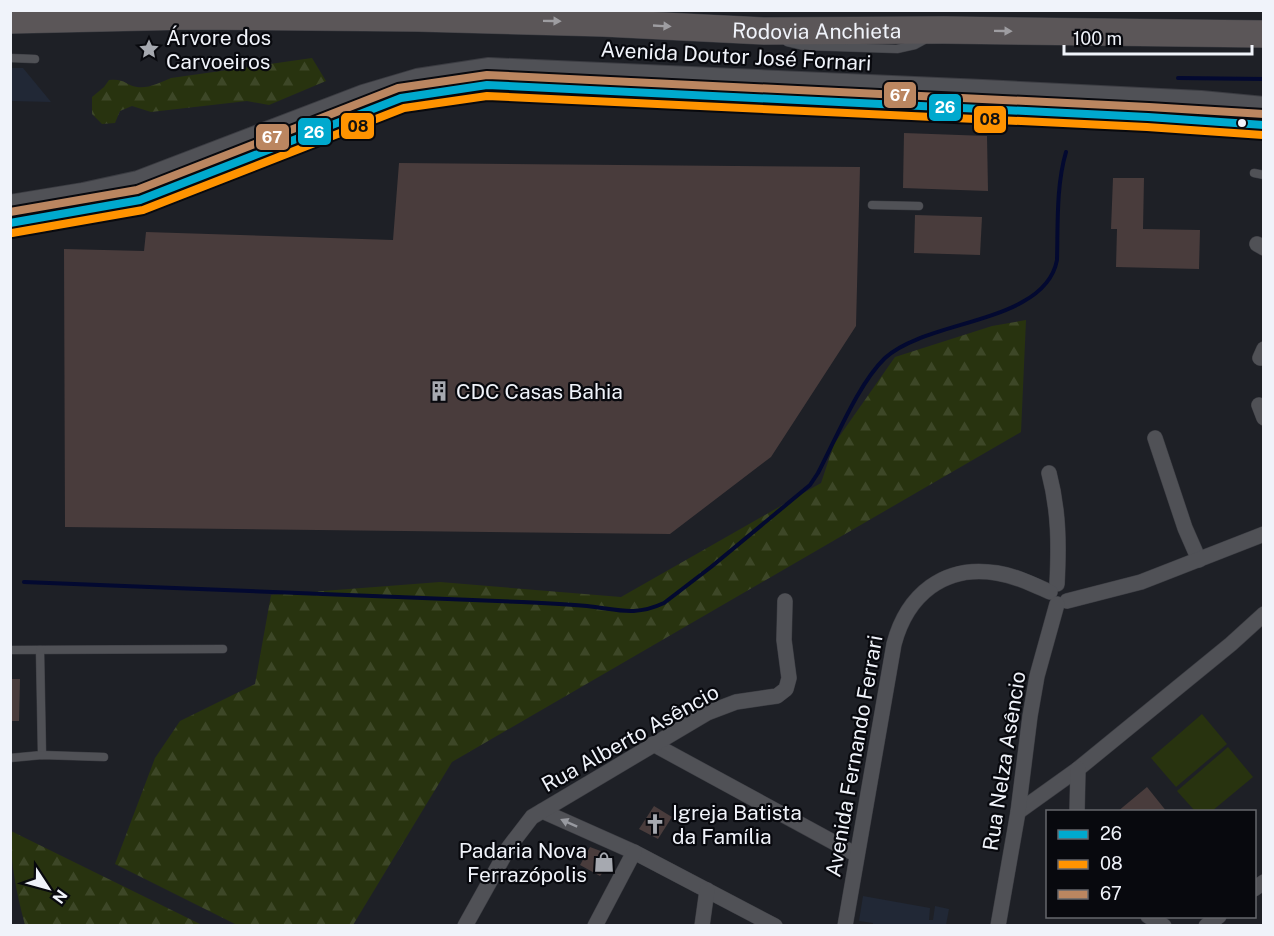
<svg xmlns="http://www.w3.org/2000/svg" width="1274" height="936" viewBox="0 0 1274 936" font-family="'Public Sans',sans-serif">
	<style>
		.built { fill: #212836 }
		.forest { fill: url(#forest-firs) }
		.garden { fill: #28330f }
		.lines { fill: none; stroke-linecap: round; stroke-linejoin: round }
		.stream { stroke: #030930; stroke-width: 4 }
		.building { fill: #493c3c }
		.service-casing { stroke: #3b3c42; stroke-width: 9 }
		.minor-casing { stroke: #3b3c42; stroke-width: 16 }
		.tertiary-casing { stroke: #3b3c42; stroke-width: 20 }
		.motorway-casing { stroke: #3b3c42; stroke-width: 28 }
		.service { stroke: #505156; stroke-width: 8 }
		.minor { stroke: #505156; stroke-width: 15 }
		.tertiary { stroke: #505156; stroke-width: 18 }
		.motorway { stroke: #5b5658; stroke-width: 27 }
		.bus-1-casing { stroke: #08090e; stroke-width: 12 }
		.bus-2-casing { stroke: #08090e; stroke-width: 12 }
		.bus-3-casing { stroke: #08090e; stroke-width: 12 }
		.bus-1 { stroke: #00a9ce; stroke-width: 8 }
		.bus-2 { stroke: #ff9300; stroke-width: 8 }
		.bus-3 { stroke: #bb8660; stroke-width: 8 }
		.oneway { fill: #9e9da1 }
		.oneway2 { fill: #989aa0 }
		.bus-dot { fill: #f0f3fa; stroke: #08090e; stroke-width: 2 }
		.labels { text-anchor: middle; dominant-baseline: central; stroke-width: 4.5; stroke-linejoin: round; paint-order: stroke }
		.street-label { font-size: 21px; fill: #f0f3fa; stroke: #08090e }
		.poi-label { font-size: 21px; fill: #f0f3fa; stroke: #08090e; text-anchor: start }
		.line-badge { stroke: #08090e; stroke-width: 2 }
		.badge-label { font-size: 16px; text-anchor: middle; font-weight: bold; fill: #fff }
		.pale-badge-label { font-size: 16px; text-anchor: middle; font-weight: bold; fill: #111 }
	</style>
	<defs>
		<pattern id="forest-firs" width="22" height="20" patternUnits="userSpaceOnUse" patternTransform="scale(1.5)"><rect width="22" height="20" fill="#28330f"/><path d="M5 1l3.5 6h-7zM16 11l3.5 6h-7z" fill="#3d4727"/></pattern>
	</defs>
	<rect width="100%" height="100%" fill="#1e2026"/>
	<!-- built -->
	<g class="built">
		<path d="M11 68H23L51 102 11 101Z"/>
		<path d="M863 896 930 908 929 920H933L935 906 949 909 946 925H873V923L859 921Z"/>
	</g>
	<!-- forest -->
	<g class="forest">
		<path d="M312 58 326 81 269 105 247 101 151 112 132 106 120 111 115 123 102 124 92 114V97L104 87 109 80C125 78 125 85 137 87 148 89 161 82 171 78Z"/>
		<path d="M1026 320 1021 432 452 762 353 925H237L115 864 155 758 180 721 255 684 271 595 440 582 621 597 821 483 834 444 895 357 992 326Z"/>
		<path d="M11 831 202 925H25C17 895 10 863 11 831Z"/>
	</g>
	<!-- garden -->
	<g class="garden">
		<path d="M1202 714 1227 744 1176 787 1151 758Z"/>
		<path d="M1228 747 1253 777 1212 811H1195L1177 791Z"/>
	</g>
	<g class="lines">
		<!-- stream -->
		<g class="stream">
			<path d="M1178 78 1264 79"/>
			<path d="M24 582 522 602C544 603 565 604 587 606 617 609 634 617 664 603L711 567 810 485 818 473C836 439 858 384 885 358 927 319 1045 324 1057 260 1058 225 1056 186 1066 152"/>
		</g>
	</g>
	<!-- building -->
	<g class="building">
		<path d="M904 133 987 136 988 191 903 188Z"/>
		<path d="M399 163 860 167 856 326 771 457 670 534 65 527 64 249 144 251 146 232 393 240Z"/>
		<path d="M1113 178H1144L1143 229 1200 230 1199 269 1116 267 1117 229H1111Z"/>
		<path d="M915 215 982 217 980 255 914 253Z"/>
		<path d="M10 679H20L19 721H10Z"/>
		<path d="M1147 787 1167 812H1117Z"/>
		<path d="M654 806 672 817 658 839 639 829Z"/>
		<path d="M590 847 606 853 610 863 600 876 580 865Z"/>
	</g>
	<g class="lines">
		<!-- service casing -->
		<g class="service-casing">
			<g id="service">
				<path d="M787 42 804 46 897 49 915 45 926 39"/>
				<path d="M10 58 35 59"/>
				<path d="M1254 173 1264 175"/>
				<path d="M872 205 919 206"/>
				<path d="M10 650 223 649"/>
				<path d="M40 650 42 755"/>
				<path d="M10 758 42 755 104 757"/>
			</g>
		</g>
		<!-- minor casing -->
		<g class="minor-casing">
			<g id="minor">
				<path d="M1257 244 1264 248"/>
				<path d="M1260 358 1264 349"/>
				<path d="M1259 405 1264 418"/>
				<path d="M1155 438 1185 528 1199 560"/>
				<path d="M1049 473C1059 511 1059 546 1057 584"/>
				<path d="M1067 601 1141 582 1264 534"/>
				<path d="M653 744 857 855"/>
				<path d="M542 811 634 852 775 926"/>
				<path d="M1018 812 1078 769 1231 644 1264 614"/>
				<path d="M1077 812 1078 769"/>
				<path d="M1254 889 1264 882"/>
				<path d="M1148 916 1164 926"/>
				<path d="M465 926 509 847 532 817 707 713 736 702 777 696 786 689 789 678 784 640 785 601"/>
				<path d="M595 926 634 852"/>
				<path d="M702 926 707 890"/>
				<path d="M845 926 894 644C907 595 944 564 997 573 1016 576 1032 584 1050 592"/>
				<path d="M998 926 1018 812 1030 716 1037 676 1057 604"/>
				<path d="M1206 926 1219 916"/>
			</g>
		</g>
		<!-- tertiary casing -->
		<g class="tertiary-casing">
			<g id="tertiary">
				<path d="M10 204 83 192 138 180 363 94 417 78 489 67 983 89 1201 100 1264 106"/>
				<path d="M10 223 140 200 401 98 446 90 487 85 1148 117 1264 125"/>
			</g>
		</g>
		<!-- motorway casing -->
		<g class="motorway-casing">
			<g id="motorway">
				<path id="s1" d="M10 20 192 16 417 18 603 23 764 31 944 30 1264 34"/>
			</g>
		</g>
		<!-- service -->
		<use href="#service" class="service"/>
		<!-- minor -->
		<use href="#minor" class="minor"/>
		<!-- tertiary -->
		<use href="#tertiary" class="tertiary"/>
		<!-- motorway -->
		<use href="#motorway" class="motorway"/>
		<!-- bus-1 casing -->
		<g class="bus-1-casing">
			<path id="bus-1" d="M10 223 140 200 401 98 487 85 1148 117 1264 125"/>
		</g>
		<!-- bus-2 casing -->
		<g class="bus-2-casing">
			<path id="bus-2" d="M12 233 143 210 404 108 487 96 1147 127 1263 135"/>
		</g>
		<!-- bus-3 casing -->
		<g class="bus-3-casing">
			<path id="bus-3" d="M10 212 137 190 398 88 487 75 1149 107 1264 114"/>
		</g>
		<!-- bus-1 -->
		<use href="#bus-1" class="bus-1"/>
		<!-- bus-2 -->
		<use href="#bus-2" class="bus-2"/>
		<!-- bus-3 -->
		<use href="#bus-3" class="bus-3"/>
	</g>
	<!-- one-way arrows -->
	<defs><path id="oneway-solid" d="M-6-.8H1V-3.2L6.5 0L1 3.2V.8H-6Z" transform="scale(1.5)"/></defs>
	<g class="oneway">
		<use href="#oneway-solid" transform="translate(552 21) rotate(1)"/>
		<use href="#oneway-solid" transform="translate(662 26) rotate(3)"/>
		<use href="#oneway-solid" transform="translate(1003 31) rotate(1)"/>
	</g>
	<use class="oneway2" href="#oneway-solid" transform="translate(569 823) rotate(-156)"/>
	<!-- icons -->
	<defs>
		<g id="sight-bare" transform="scale(1.62)"><path d="M0-6L1.8-2.2L6-1.7L2.9 1.2L3.7 5.4L0 3.3L-3.7 5.4L-2.9 1.2L-6-1.7L-1.8-2.2Z" fill="#a6a9b0" stroke="#08090e" stroke-width="2.5" paint-order="stroke"/></g>
		<g id="building-bare" transform="scale(1.62)"><path d="M-4-6H4V6H1V3H-1V6H-4ZM-2.5-4.3h1.7v1.8h-1.7ZM.8-4.3h1.7v1.8H.8ZM-2.5-1h1.7V.8h-1.7ZM.8-1h1.7V.8H.8Z" fill="#a6a9b0" stroke="#08090e" stroke-width="2.5" paint-order="stroke"/></g>
		<g id="church-bare" transform="scale(1.62)"><path d="M-1.2-6h2.4v3.5h3.3v2.4h-3.3V6h-2.4V-.1h-3.3v-2.4h3.3Z" fill="#a6a9b0" stroke="#08090e" stroke-width="2.5" paint-order="stroke"/></g>
		<g id="shop-bare" transform="scale(1.62)"><path d="M-5-2.5h2.3a2.7 3.5 0 0 1 5.4 0H5L5.5 6h-11ZM-1.5-2.5h3a1.5 2.3 0 0 0-3 0Z" fill="#a6a9b0" stroke="#08090e" stroke-width="2.5" paint-order="stroke"/></g>
	</defs>
	<g fill-rule="evenodd">
		<use href="#sight-bare" x="149" y="49"/>
		<use href="#building-bare" x="439" y="391"/>
		<use href="#church-bare" x="655" y="824"/>
		<use href="#shop-bare" x="604" y="862"/>
	</g>
	<!-- markers -->
	<circle class="bus-dot" cx="1242" cy="123" r="5"/>
	<g class="labels">
		<!-- street labels -->
		<g class="street-label">
			<text stroke="none"><textPath href="#s1" startOffset="807">Rodovia Anchieta</textPath></text>
			<text transform="translate(736 56) rotate(3)">Avenida Doutor José Fornari</text>
			<text transform="translate(630 738) rotate(-29)">Rua Alberto Asêncio</text>
			<text transform="translate(854 756) rotate(-80)">Avenida Fernando Ferrari</text>
			<text transform="translate(1004 761) rotate(-81)">Rua Nelza Asêncio</text>
		</g>
		<!-- poi labels -->
		<g class="poi-label">
			<text x="166" y="37">Árvore dos<tspan x="166" dy="24">Carvoeiros</tspan></text>
			<text x="456" y="391">CDC Casas Bahia</text>
			<text x="672" y="812">Igreja Batista<tspan x="672" dy="24">da Família</tspan></text>
			<text x="587" y="850" text-anchor="end">Padaria Nova<tspan x="587" dy="24">Ferrazópolis</tspan></text>
		</g>
	</g>
	<g class="line-badge">
		<rect x="883" y="81" width="34" height="28" rx="6" fill="#bb8660"/>
		<rect x="928" y="93" width="34" height="29" rx="6" fill="#00a9ce"/>
		<rect x="973" y="105" width="34" height="29" rx="6" fill="#ff9300"/>
		<rect x="340" y="112" width="35" height="28" rx="6" fill="#ff9300"/>
		<rect x="297" y="117" width="35" height="29" rx="6" fill="#00a9ce"/>
		<rect x="255" y="123" width="35" height="28" rx="6" fill="#bb8660"/>
	</g>
	<g class="badge-label">
		<text x="900" y="101">67</text>
		<text x="945" y="113">26</text>
		<text x="314" y="138">26</text>
		<text x="272" y="143">67</text>
	</g>
	<g class="pale-badge-label">
		<text x="990" y="125">08</text>
		<text x="358" y="132">08</text>
	</g>
	<!-- border -->
	<rect width="1274" height="936" fill="none" stroke="#f0f3fa" stroke-width="24"/>
	<!-- legend -->
	<rect x="1046" y="810" width="210" height="108" fill="#08090e" stroke="#65676c" stroke-width="1.5"/>
	<rect x="1058" y="830" width="30" height="9" fill="#00a9ce" stroke="#65676c" stroke-width="1.5"/>
	<text x="1100" y="840" font-size="18" fill="#f0f3fa">26</text>
	<rect x="1058" y="860" width="30" height="9" fill="#ff9300" stroke="#65676c" stroke-width="1.5"/>
	<text x="1100" y="870" font-size="18" fill="#f0f3fa">08</text>
	<rect x="1058" y="890" width="30" height="9" fill="#bb8660" stroke="#65676c" stroke-width="1.5"/>
	<text x="1100" y="900" font-size="18" fill="#f0f3fa">67</text>
	<!-- north arrow -->
	<g transform="translate(48 888) rotate(126)" stroke="#08090e" stroke-width="4.5" paint-order="stroke">
	<path d="M0-4.5L10 22L0 15L-10 22Z" fill="#f0f3fa"/>
	<text y="-9" font-size="16" font-weight="bold" text-anchor="middle" fill="#f0f3fa">N</text>
	</g>
	<!-- scale -->
	<path d="M1064 45v9h188v-9" fill="none" stroke="#f0f3fa" stroke-width="3"/>
	<text x="1073" y="45" font-size="18" fill="#f0f3fa" stroke="#08090e" stroke-width="4.5" paint-order="stroke">100 m</text>
</svg>
